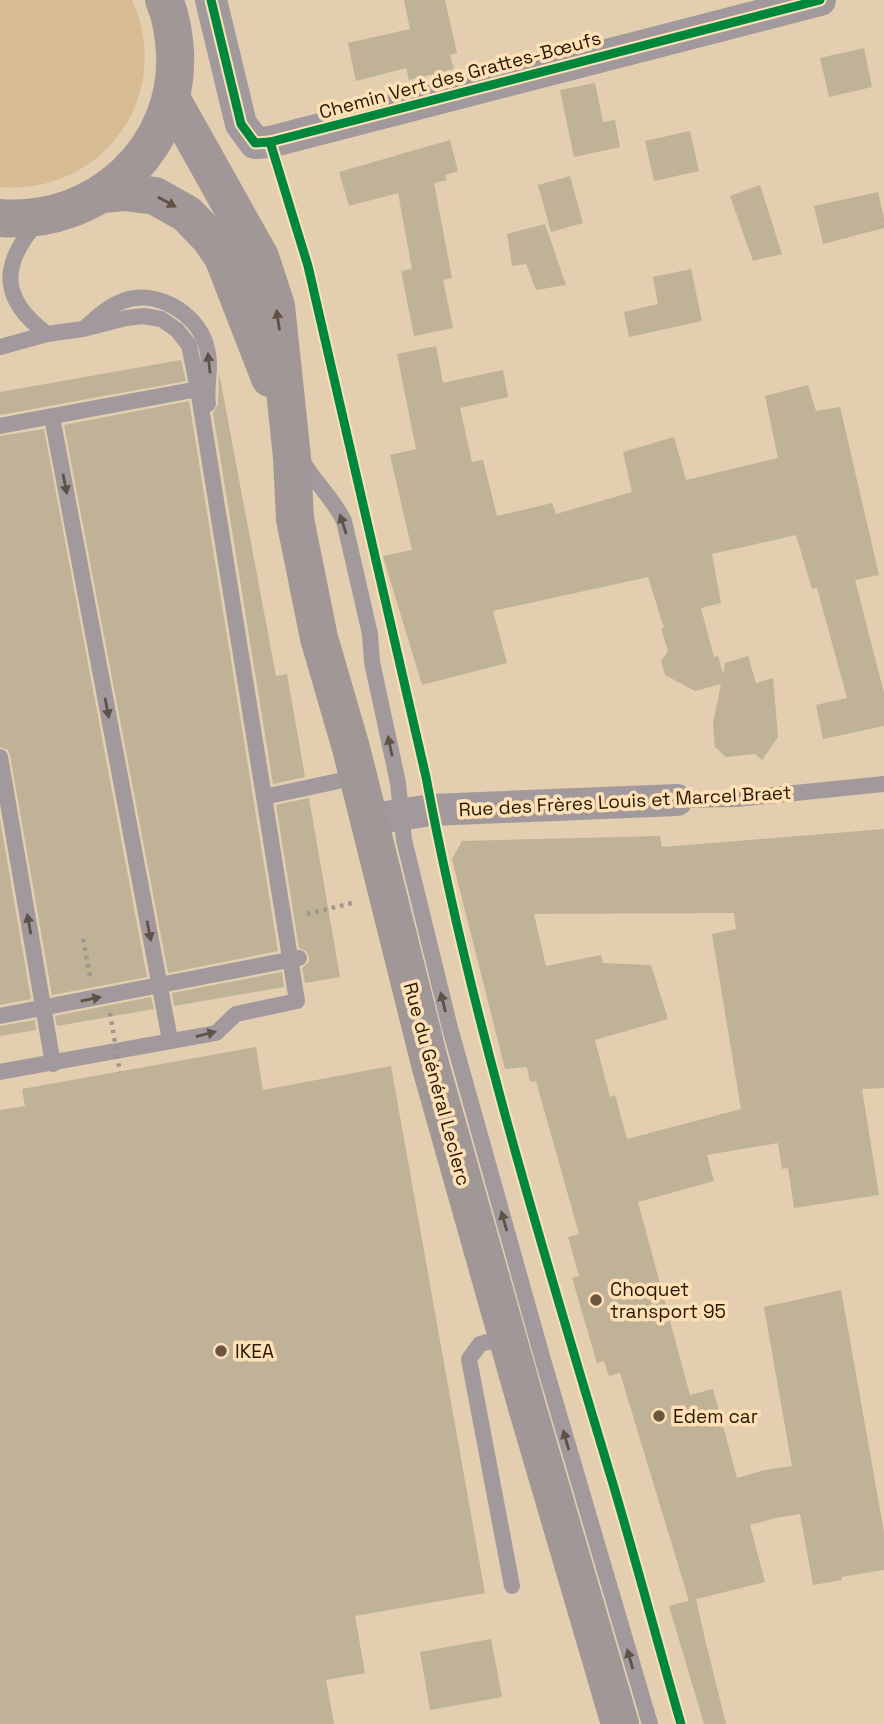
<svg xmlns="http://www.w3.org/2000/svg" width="884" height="1724" viewBox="0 0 884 1724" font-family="'Space Grotesk',sans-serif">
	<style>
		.green { fill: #d7bb92 }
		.building { fill: #bfb296; fill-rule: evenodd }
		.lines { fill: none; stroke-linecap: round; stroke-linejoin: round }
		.path { stroke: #9f9590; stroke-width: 4.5; stroke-dasharray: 3.5 5; stroke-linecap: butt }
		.service { stroke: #a2999d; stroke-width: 16 }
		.minor { stroke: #a2999d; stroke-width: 32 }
		.secondary { stroke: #a29797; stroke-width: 38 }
		.path-bridge { stroke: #9f9590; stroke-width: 4.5; stroke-dasharray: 3.5 5; stroke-linecap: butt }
		.cycleway-casing { stroke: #fee0b6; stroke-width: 13 }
		.cycleway { stroke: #00873e; stroke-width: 9 }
		.oneway { fill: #5f5144 }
		.oneway2 { fill: #5f5247 }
		.poi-dot { fill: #6a573d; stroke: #fee0b6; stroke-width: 2.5 }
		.labels { text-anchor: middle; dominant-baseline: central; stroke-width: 7; stroke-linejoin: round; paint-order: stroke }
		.street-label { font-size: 19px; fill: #291700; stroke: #fee0b6 }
		.poi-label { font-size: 19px; fill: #291700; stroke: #fee0b6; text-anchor: start }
	</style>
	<rect width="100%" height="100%" fill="#e3ceaf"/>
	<!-- green -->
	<path class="green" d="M0 0H132C175 95 103 195 0 187Z"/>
	<!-- building -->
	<g class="building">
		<path d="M404 0H445L457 53 450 55 454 69 409 80 406 68 356 81 348 43 410 29Z"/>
		<path d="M864 48 872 87 829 97 820 58Z"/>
		<path d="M595 83 603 122 615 120 620 147 574 157 560 90Z"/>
		<path d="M690 131 699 171 654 181 645 141Z"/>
		<path d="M450 140 458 171 445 175 447 180 434 183 452 278 443 280 453 328 414 336 401 271 412 269 398 193 349 206 339 172Z"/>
		<path d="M570 176 583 223 551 232 538 185Z"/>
		<path d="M760 185 782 254 753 261 730 196Z"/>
		<path d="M878 192 884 218V228L823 244 814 206Z"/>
		<path d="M545 224 566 285 536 290 526 264 512 266 507 234Z"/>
		<path d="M691 269 702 321 629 337 624 312 658 304 653 277Z"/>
		<path d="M436 346 443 383 503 370 508 397 460 408 472 462 483 460 497 516 552 503 556 514 632 492 623 452 674 437 686 480 778 458 765 396 808 385 816 411 840 407 879 575 855 580 884 693V726L823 739 816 705 847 698 817 588 812 589 796 535 712 554 721 603 701 608 714 657 718 656 723 674 725 663 748 656 756 683 773 678 778 737 762 760 755 754 726 757 715 747 713 723 721 684 695 691 665 675 661 661 668 651 661 628H664L648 577 493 611 507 663 422 685 383 556 412 550 390 455 416 449 397 354Z"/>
		<path d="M181 360 186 381 0 415V392Z"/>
		<path d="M219 373 276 676 287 674 305 777 273 784 213 413 218 404Z"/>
		<path d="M189 401 278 951 168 973 64 425Z"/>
		<path d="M44 429 147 977 52 995 10 755 8 750 0 747V436Z"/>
		<path d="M309 798 340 977 305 983 302 968 309 962V957L306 951 299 948 276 805Z"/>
		<path d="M0 819 31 999 0 1005Z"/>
		<path d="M884 829V1088L862 1089 879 1195 794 1208 788 1168 782 1169 778 1143 707 1155 714 1181 638 1202 690 1395 713 1389 737 1478 765 1470 792 1466 764 1307 841 1290 884 1532V1570L841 1577 842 1580 813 1585 800 1514 776 1518 750 1525 765 1582 689 1601 620 1373 609 1376 604 1361 597 1363 572 1278 579 1276 568 1237 579 1234 536 1081 530 1082 527 1067 505 1069 452 859 462 841 660 836 662 847ZM734 913 736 929 712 934 741 1109 627 1139 615 1095 610 1097 595 1040 668 1019 651 965 603 963 601 955 546 966 534 914Z"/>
		<path d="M282 972 284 987 174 1006 172 993Z"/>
		<path d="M151 997 154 1009 57 1026 55 1016Z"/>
		<path d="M35 1020 36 1030 0 1036V1026Z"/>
		<path d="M256 1047 263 1090 391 1066 485 1593 355 1616 365 1673 326 1680 334 1724H0V1110L25 1106 22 1089Z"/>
		<path d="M696 1599 705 1639 726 1724H704L669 1606Z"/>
		<path d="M491 1639 502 1697 430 1710 420 1652Z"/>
	</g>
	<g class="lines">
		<!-- path -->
		<g class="path">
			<path d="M307 914 356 902"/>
			<path d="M83 939 90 976"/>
		</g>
		<!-- service -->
		<g class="service">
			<path d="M37 223C0 265 0 299 47 334"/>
			<path d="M87 326C98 316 109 306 123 301 155 288 197 313 206 345 213 368 205 383 208 404"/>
			<path d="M0 347 47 334 83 329 126 318 144 316 161 319 177 330 189 345 198 389 297 1001 236 1014 216 1033 0 1072"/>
			<path d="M52 417 170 1040"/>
			<path d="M0 426 198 389"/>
			<path d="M302 460C314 482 333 498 344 521L370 634 372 662 398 783 404 840 450 1028 543 1360 650 1724"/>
			<path d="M0 757 53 1064"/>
			<path d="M264 797 357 777"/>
			<path d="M677 800 736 799 884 784"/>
			<path d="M0 1016 299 958"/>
			<path d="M507 1337 480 1344 469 1359 512 1586"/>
		</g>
		<!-- minor -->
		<g class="minor">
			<path d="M211 0 241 124 255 143 270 142 820 0"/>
			<path d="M367 820 431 810 677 800"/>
		</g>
		<!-- secondary -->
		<g class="secondary">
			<path d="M171 98 260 257 276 306 292 457 295 519 319 638 351 748 430 1064 527 1407 620 1724"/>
			<path d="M102 194 124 192 155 196 187 214 210 238 223 257 270 378"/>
			<path d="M0 218C96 226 180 150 175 52 174 35 171 16 164 0"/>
		</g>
		<!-- path-bridge -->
		<path class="path-bridge" d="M110 1013 120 1072"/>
		<!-- cycleway casing -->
		<g class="cycleway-casing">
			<g id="cycleway">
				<path d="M211 0 241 124 255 143 270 142 820 0"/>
				<path d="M270 142 308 266 426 777C470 1013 541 1244 610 1474 635 1557 657 1641 681 1724"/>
			</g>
		</g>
		<!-- cycleway -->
		<use href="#cycleway" class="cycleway"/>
	</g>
	<!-- one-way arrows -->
	<defs><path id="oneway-solid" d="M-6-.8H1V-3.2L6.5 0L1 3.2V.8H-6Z" transform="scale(1.75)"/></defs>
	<g class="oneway">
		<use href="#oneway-solid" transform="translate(167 202) rotate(29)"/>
		<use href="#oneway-solid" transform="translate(278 320) rotate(-98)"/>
	</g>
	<g class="oneway2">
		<use href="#oneway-solid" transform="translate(209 363) rotate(-96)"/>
		<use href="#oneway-solid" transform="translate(65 484) rotate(79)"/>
		<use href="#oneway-solid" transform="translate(343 524) rotate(-108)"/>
		<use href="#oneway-solid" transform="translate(107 708) rotate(79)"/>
		<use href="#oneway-solid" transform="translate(390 746) rotate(-102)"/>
		<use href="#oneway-solid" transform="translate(29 924) rotate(-100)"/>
		<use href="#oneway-solid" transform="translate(149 931) rotate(79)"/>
		<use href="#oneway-solid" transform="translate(91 999) rotate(-11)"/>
		<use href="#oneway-solid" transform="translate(443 1002) rotate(-104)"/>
		<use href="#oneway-solid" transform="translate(206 1034) rotate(-14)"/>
		<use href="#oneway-solid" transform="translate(504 1221) rotate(-106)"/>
		<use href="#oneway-solid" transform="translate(566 1440) rotate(-106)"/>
		<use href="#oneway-solid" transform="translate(630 1659) rotate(-106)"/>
	</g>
	<!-- markers -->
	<g class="poi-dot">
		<circle cx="596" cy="1300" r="7"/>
		<circle cx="221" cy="1351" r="7"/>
		<circle cx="659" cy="1416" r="7"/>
	</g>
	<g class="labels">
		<!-- street labels -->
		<g class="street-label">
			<text transform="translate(460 75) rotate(-15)">Chemin Vert des Grattes-Bœufs</text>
			<text transform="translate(625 801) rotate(-3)">Rue des Frères Louis et Marcel Braet</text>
			<text transform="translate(437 1084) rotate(75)">Rue du Général Leclerc</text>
		</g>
		<!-- poi labels -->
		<g class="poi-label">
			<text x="610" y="1289">Choquet<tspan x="610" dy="22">transport 95</tspan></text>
			<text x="235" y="1351">IKEA</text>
			<text x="673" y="1416">Edem car</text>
		</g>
	</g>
</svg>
